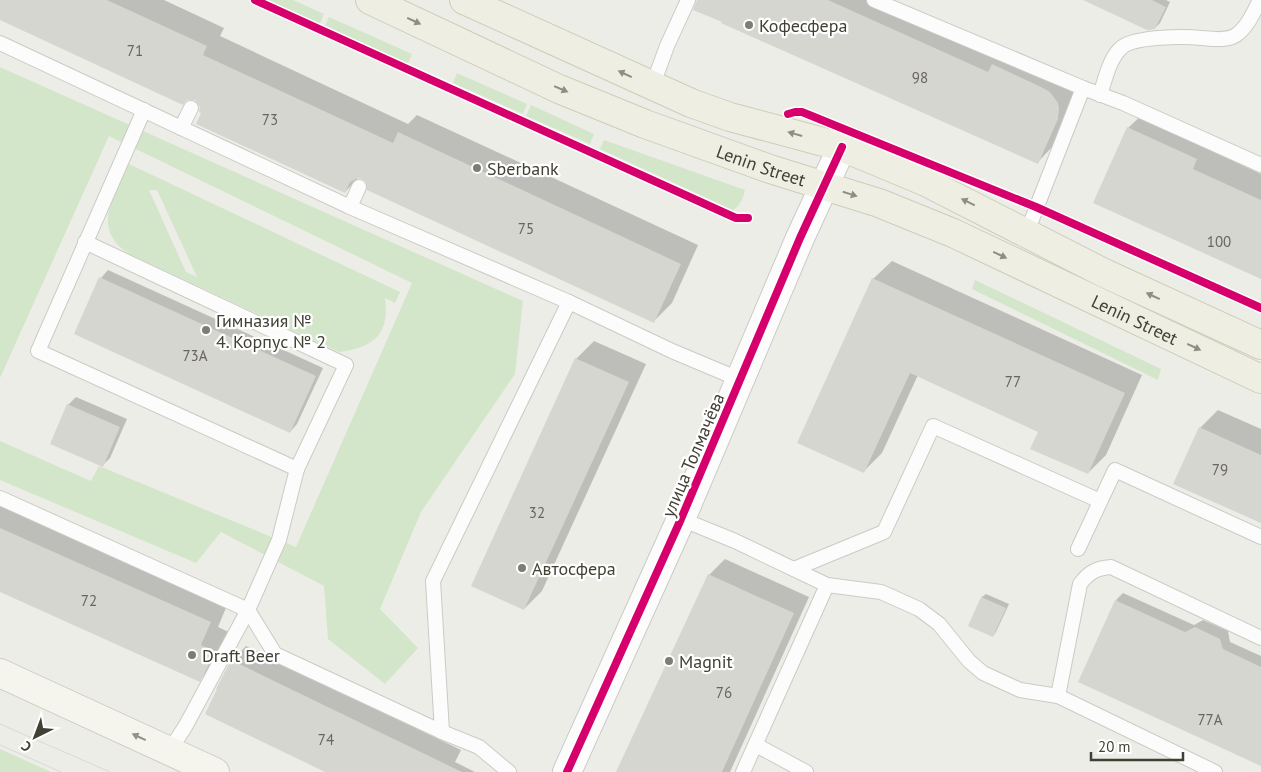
<svg xmlns="http://www.w3.org/2000/svg" width="1261" height="772" viewBox="0 0 1261 772" font-family="'PT Sans',sans-serif">
	<style>
		.green { fill: #d3e6ca; fill-rule: evenodd }
		.shadow { fill: #0003 }
		.building { fill: #d6d6d0 }
		.lines { fill: none; stroke-linecap: round; stroke-linejoin: round }
		.lane-casing { stroke: #cbcbc5; stroke-width: 16 }
		.street-casing { stroke: #cbcbc5; stroke-width: 30 }
		.secondary-casing { stroke: #cdcdc1; stroke-width: 30 }
		.primary-casing { stroke: #cecdb7; stroke-width: 30 }
		.lane { stroke: #fcfcfc; stroke-width: 14 }
		.street { stroke: #fcfcfc; stroke-width: 28 }
		.secondary { stroke: #f5f5ee; stroke-width: 28 }
		.primary { stroke: #efeee3; stroke-width: 28 }
		.tram { stroke: #d8d8d7; stroke-width: 1 }
		.cycleway-casing { stroke: #fff; stroke-width: 11 }
		.cycleway { stroke: #d6006c; stroke-width: 8 }
		.oneway { fill: #908e83 }
		.oneway2 { fill: #939188 }
		.poi-dot { fill: #7e7d74; stroke: #fff; stroke-width: 2 }
		.labels { text-anchor: middle; dominant-baseline: central; stroke-width: 4.5; stroke-linejoin: round; paint-order: stroke }
		.number-label { font-size: 15px; fill: #68665c }
		.poi-label { font-size: 18px; fill: #424035; stroke: #fff; text-anchor: start }
		.street-label { font-size: 18px; fill: #424035; stroke: #fff }
	</style>
	<rect width="100%" height="100%" fill="#edede8"/>
	<!-- green -->
	<g class="green">
		<path d="M266 0H293L324 14 320 24Z"/>
		<path d="M329 17 412 54 408 64 325 26Z"/>
		<path d="M0 67 523 301 515 374 421 512 380 609 418 648 385 684 328 639 324 586 221 532 196 563 0 480V441L91 481 99 466 296 547 412 283 109 136 0 378Z"/>
		<path d="M457 73 527 104 523 114 453 83Z"/>
		<path d="M531 105 594 134 590 144 526 116Z"/>
		<path d="M604 140 745 190C743 198 740 206 733 210L600 149Z"/>
		<path d="M129 164 400 292 395 303 385 298C390 335 373 348 339 352L129 254C90 228 114 197 129 164ZM149 190H157L197 277 186 272Z"/>
		<path d="M975 280 1161 369 1158 380 972 289Z"/>
		<path d="M0 749 51 772H0Z"/>
	</g>
	<!-- shadow -->
	<g class="shadow">
		<path d="M0 0H164L224 28 220 36 408 124 417 115 698 245 672 303 654 321 369 185 364 178 359 177 345 192 203 112 196 99 190 98 183 103 0 19Z"/>
		<path d="M705 0H877L1009 49 1074 92 1053 146 1038 162Z"/>
		<path d="M1086 0H1166L1170 2 1160 23 1155 28Z"/>
		<path d="M1147 110 1214 141 1210 150 1261 174V278L1128 128Z"/>
		<path d="M892 261 1142 375 1106 455 1088 473 1040 431 918 375 882 453 864 471 873 279Z"/>
		<path d="M108 270 323 368 297 424 290 432 101 278Z"/>
		<path d="M594 341 646 364 542 591 524 609 576 359Z"/>
		<path d="M76 397 127 419 110 458 103 465 68 405Z"/>
		<path d="M1218 410 1261 429V522L1200 428Z"/>
		<path d="M0 505 228 603 218 627 233 634 217 662 199 680 0 591Z"/>
		<path d="M725 559 809 597 730 772H618L709 575Z"/>
		<path d="M1123 593 1194 625 1203 620 1228 631 1230 642 1261 656V759L1116 600Z"/>
		<path d="M986 594 1009 604 996 632 993 636 970 625 982 597Z"/>
		<path d="M246 646 461 750 455 762 475 772H328L217 688 232 661Z"/>
	</g>
	<!-- building -->
	<g class="building">
		<path d="M0 0H107L207 46 203 55 393 143 398 132 681 264 654 323 367 190 366 182 362 179 358 178 350 182 345 193 196 124 201 113 199 112 200 107 195 100H187L183 105 0 20Z"/>
		<path d="M697 0H828L988 72 992 64 1043 88 1050 92 1058 103 1059 108 1058 119 1038 164 721 23 722 22 693 10Z"/>
		<path d="M1083 0H1152L1166 7 1155 29 1147 30Z"/>
		<path d="M1127 127 1197 159 1193 169 1261 200V279L1093 203Z"/>
		<path d="M99 277 316 376 290 433 74 334Z"/>
		<path d="M872 278 1125 393 1088 474 1030 449 1038 432 910 373 864 473 797 443Z"/>
		<path d="M575 358 629 382 524 610 471 586Z"/>
		<path d="M67 404 120 427 103 467 50 444Z"/>
		<path d="M1199 427 1261 455V523L1173 484Z"/>
		<path d="M0 528 211 622 201 645 215 652 200 682 0 592Z"/>
		<path d="M708 574 794 613 722 772H616Z"/>
		<path d="M981 597 1006 608 993 637 968 626Z"/>
		<path d="M1115 600 1185 632 1195 627 1220 639 1223 649 1261 667V766L1078 682Z"/>
		<path d="M231 660 462 772H325L205 714 217 689H216Z"/>
	</g>
	<g class="lines">
		<!-- lane casing -->
		<g class="lane-casing">
			<g id="lane">
				<path d="M874 0 1083 88 1123 103 1261 165"/>
				<path d="M0 43 350 207 569 302"/>
				<path d="M652 87 667 46 688 0"/>
				<path d="M1100 95C1105 80 1109 60 1120 49 1131 36 1185 36 1202 38 1213 39 1227 41 1236 35 1248 27 1254 11 1260 0"/>
				<path d="M144 110 38 351 297 469 279 540 248 610 185 727 169 751"/>
				<path d="M181 128 191 108"/>
				<path d="M350 207 359 187"/>
				<path d="M1027 232 1083 88"/>
				<path d="M85 242 346 365 297 469"/>
				<path d="M0 498 248 610 275 654 442 732 479 747 509 772"/>
				<path d="M681 519 735 541 827 585 743 772"/>
				<path d="M1078 549 1115 470 1261 537"/>
				<path d="M794 569 884 532 933 426 1100 501"/>
				<path d="M827 585 881 592 919 609 939 624 969 661 983 673 1020 690 1058 696 1215 772"/>
				<path d="M1058 696 1080 584C1089 572 1097 568 1111 567L1261 638"/>
				<path d="M442 732 433 581 569 302 672 351 741 380"/>
				<path d="M756 745 806 772"/>
			</g>
		</g>
		<!-- street casing -->
		<g class="street-casing">
			<path id="street" d="M567 772 681 519 800 238 842 147"/>
		</g>
		<!-- secondary casing -->
		<g class="secondary-casing">
			<path id="secondary" d="M0 673 215 772"/>
		</g>
		<!-- primary casing -->
		<g class="primary-casing">
			<g id="primary">
				<path id="s1" d="M370 0 559 89 645 124 770 169 879 203 953 233 1261 379"/>
				<path d="M464 0 691 103 730 117 842 147 926 182 1104 273 1261 345"/>
			</g>
		</g>
		<!-- lane -->
		<use href="#lane" class="lane"/>
		<!-- street -->
		<use href="#street" class="street"/>
		<!-- secondary -->
		<use href="#secondary" class="secondary"/>
		<!-- primary -->
		<use href="#primary" class="primary"/>
		<!-- tram -->
		<g class="tram">
			<path d="M0 724 110 772"/>
			<path d="M0 745 61 772"/>
		</g>
		<!-- cycleway casing -->
		<g class="cycleway-casing">
			<g id="cycleway">
				<path d="M255 0 727 214 736 218H748"/>
				<path d="M788 114 795 112H802L1036 207 1261 308"/>
				<path d="M567 772 681 519 800 238 842 147"/>
			</g>
		</g>
		<!-- cycleway -->
		<use href="#cycleway" class="cycleway"/>
	</g>
	<!-- one-way arrows -->
	<defs><path id="oneway-solid" d="M-6-.8H1V-3.2L6.5 0L1 3.2V.8H-6Z" transform="scale(1.25)"/></defs>
	<g class="oneway">
		<use href="#oneway-solid" transform="translate(414 21) rotate(25)"/>
		<use href="#oneway-solid" transform="translate(625 74) rotate(-155)"/>
		<use href="#oneway-solid" transform="translate(561 89) rotate(23)"/>
		<use href="#oneway-solid" transform="translate(795 134) rotate(-164)"/>
		<use href="#oneway-solid" transform="translate(850 194) rotate(17)"/>
		<use href="#oneway-solid" transform="translate(968 202) rotate(-154)"/>
		<use href="#oneway-solid" transform="translate(1000 255) rotate(25)"/>
		<use href="#oneway-solid" transform="translate(1153 296) rotate(-155)"/>
		<use href="#oneway-solid" transform="translate(1194 347) rotate(25)"/>
	</g>
	<use class="oneway2" href="#oneway-solid" transform="translate(139 737) rotate(-155)"/>
	<!-- markers -->
	<g class="poi-dot">
		<circle cx="749" cy="25" r="5"/>
		<circle cx="477" cy="168" r="5"/>
		<circle cx="206" cy="330" r="5"/>
		<circle cx="522" cy="568" r="5"/>
		<circle cx="192" cy="655" r="5"/>
		<circle cx="669" cy="661" r="5"/>
	</g>
	<g class="labels">
		<!-- number labels -->
		<g class="number-label">
			<text x="135" y="50">71</text>
			<text x="920" y="77">98</text>
			<text x="270" y="119">73</text>
			<text x="526" y="228">75</text>
			<text x="1219" y="241">100</text>
			<text x="195" y="355">73А</text>
			<text x="1013" y="381">77</text>
			<text x="1220" y="469">79</text>
			<text x="537" y="512">32</text>
			<text x="89" y="600">72</text>
			<text x="724" y="692">76</text>
			<text x="1210" y="719">77А</text>
			<text x="326" y="739">74</text>
		</g>
		<!-- poi labels -->
		<g class="poi-label">
			<text x="759" y="25">Кофесфера</text>
			<text x="487" y="168">Sberbank</text>
			<text x="216" y="320">Гимназия №<tspan x="216" dy="21">4. Корпус № 2</tspan></text>
			<text x="532" y="568">Автосфера</text>
			<text x="202" y="655">Draft Beer</text>
			<text x="679" y="661">Magnit</text>
		</g>
		<!-- street labels -->
		<g class="street-label">
			<text stroke="none"><textPath href="#s1" startOffset="425">Lenin Street</textPath></text>
			<text stroke="none"><textPath href="#s1" startOffset="830">Lenin Street</textPath></text>
			<text transform="translate(693 455) rotate(-67)">улица Толмачёва</text>
		</g>
	</g>
	<!-- north arrow -->
	<g transform="translate(35 737) rotate(222)" stroke="#ffffff" stroke-width="4" paint-order="stroke">
	<path d="M0-4L9 19L0 12L-9 19Z" fill="#424035"/>
	<text y="-8" font-size="14" font-weight="bold" text-anchor="middle" fill="#424035">С</text>
	</g>
	<!-- scale -->
	<path d="M1091 752v8h92v-8" fill="none" stroke="#424035" stroke-width="2.5"/>
	<text x="1098" y="752" font-size="15" fill="#424035" stroke="#ffffff" stroke-width="4" paint-order="stroke">20 m</text>
</svg>
